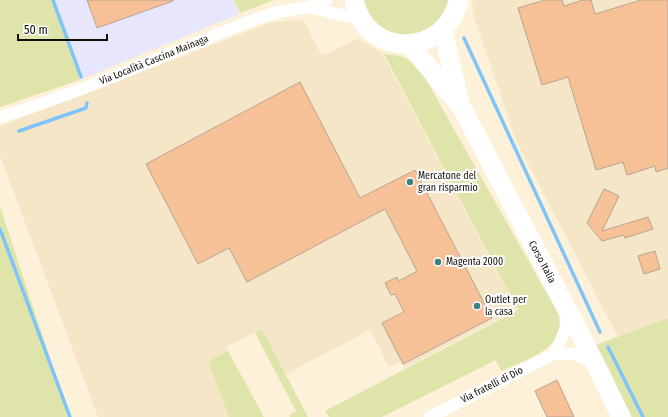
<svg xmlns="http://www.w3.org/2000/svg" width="668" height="417" viewBox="0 0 668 417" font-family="'Fira Sans Condensed',sans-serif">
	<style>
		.built { fill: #f5e6c7 }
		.industrial { fill: #e8e6fc }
		.green { fill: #dfe4aa }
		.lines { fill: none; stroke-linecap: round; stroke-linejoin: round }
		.stream { stroke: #7ec4f9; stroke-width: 3.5 }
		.building { fill: #f7c197; stroke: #b8a392 }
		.street { stroke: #fff; stroke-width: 12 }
		.primary { stroke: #fff; stroke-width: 19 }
		.poi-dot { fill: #39817b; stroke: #fff; stroke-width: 1.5 }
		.labels { text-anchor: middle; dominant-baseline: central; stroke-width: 4; stroke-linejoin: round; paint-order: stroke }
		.street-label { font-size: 10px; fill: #100d05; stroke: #fff }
		.poi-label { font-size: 10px; fill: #100d05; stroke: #fff; text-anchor: start }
	</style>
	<rect width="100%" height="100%" fill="#fdf2d9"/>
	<!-- built -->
	<g class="built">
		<path d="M472 0H668V318L618 337 516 141 474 17Z"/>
		<path d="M303 19 322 56 358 38 382 53 517 309 405 368 401 361 389 367 370 330 286 374 262 329 227 347 228 351 208 361 229 417H98L0 156V126L269 23Z"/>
	</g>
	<!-- industrial -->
	<path class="industrial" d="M52 0H234L239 14 80 80Z"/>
	<!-- green -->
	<g class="green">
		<path d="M0 0H52L80 80 0 107Z"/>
		<path d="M234 0H274L240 13Z"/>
		<path d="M364 0H448C436 46 376 46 364 0Z"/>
		<path d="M384 54C401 56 407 56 420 69L559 315C559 319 560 324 560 328 558 350 519 363 501 371L496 360 382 417H329L325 411 518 310Z"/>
		<path d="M0 206 69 417H0Z"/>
		<path d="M668 318V417H632L596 345Z"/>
		<path d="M262 329 308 417H290L289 415 296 411 255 333Z"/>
		<path d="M228 351 264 417H229L208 361Z"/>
	</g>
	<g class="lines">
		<!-- stream -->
		<g class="stream">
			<path d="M53 0 81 77"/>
			<path d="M464 38 600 332"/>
			<path d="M19 131 86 108 87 103"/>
			<path d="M0 229 70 417"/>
			<path d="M608 347 643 417"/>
		</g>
	</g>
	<!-- building -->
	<g class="building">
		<path d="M87 0H173V1L97 28Z"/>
		<path d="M545 0H562L564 6 583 0H591L595 14 641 0H668V168L656 172 655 166 627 175 623 162 596 170 568 77 542 85 518 8Z"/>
		<path d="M300 82 360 198 415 170 492 318 403 364 382 323 404 312 395 294 391 295 385 283 397 277 399 281 417 271 385 209 247 282 229 248 198 264 146 164Z"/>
		<path d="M604 189 619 196 602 231 648 217 653 229 625 238 624 235 602 241 587 223Z"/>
		<path d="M655 251 660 269 644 274 638 256Z"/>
		<path d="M557 380 574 417H547L535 391Z"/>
	</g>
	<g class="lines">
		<!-- street -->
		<g class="street">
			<path d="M309 7 362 20"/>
			<path d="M0 117C89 90 172 51 259 18L278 12 309 7 326 0"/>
			<path d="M554 354 564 333 569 314"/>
			<path d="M430 417 554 354H574L595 363"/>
		</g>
		<!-- primary -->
		<g class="primary">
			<path d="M354 0C364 58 445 59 459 0"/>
			<path d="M443 31 460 103"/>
			<path d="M409 44 462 108 595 363 621 417"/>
		</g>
	</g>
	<!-- markers -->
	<g class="poi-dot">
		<circle cx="410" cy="182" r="4"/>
		<circle cx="438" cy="262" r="4"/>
		<circle cx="477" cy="306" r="4"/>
	</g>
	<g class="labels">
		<!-- street labels -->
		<g class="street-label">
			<text transform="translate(154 60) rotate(-22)">Via Località Cascina Mainaga</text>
			<text transform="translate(542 262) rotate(62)">Corso Italia</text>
			<text transform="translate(492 385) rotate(-27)">Via fratelli di Dio</text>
		</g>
		<!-- poi labels -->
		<g class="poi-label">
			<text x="418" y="176">Mercatone del<tspan x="418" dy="12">gran risparmio</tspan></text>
			<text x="446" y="262">Magenta 2000</text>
			<text x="485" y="300">Outlet per<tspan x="485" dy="12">la casa</tspan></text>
		</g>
	</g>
	<!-- scale -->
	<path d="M18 34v6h89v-6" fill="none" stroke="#100d05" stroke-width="2"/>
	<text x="24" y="34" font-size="12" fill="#100d05" stroke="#ffffff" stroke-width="3" paint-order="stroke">50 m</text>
</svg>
